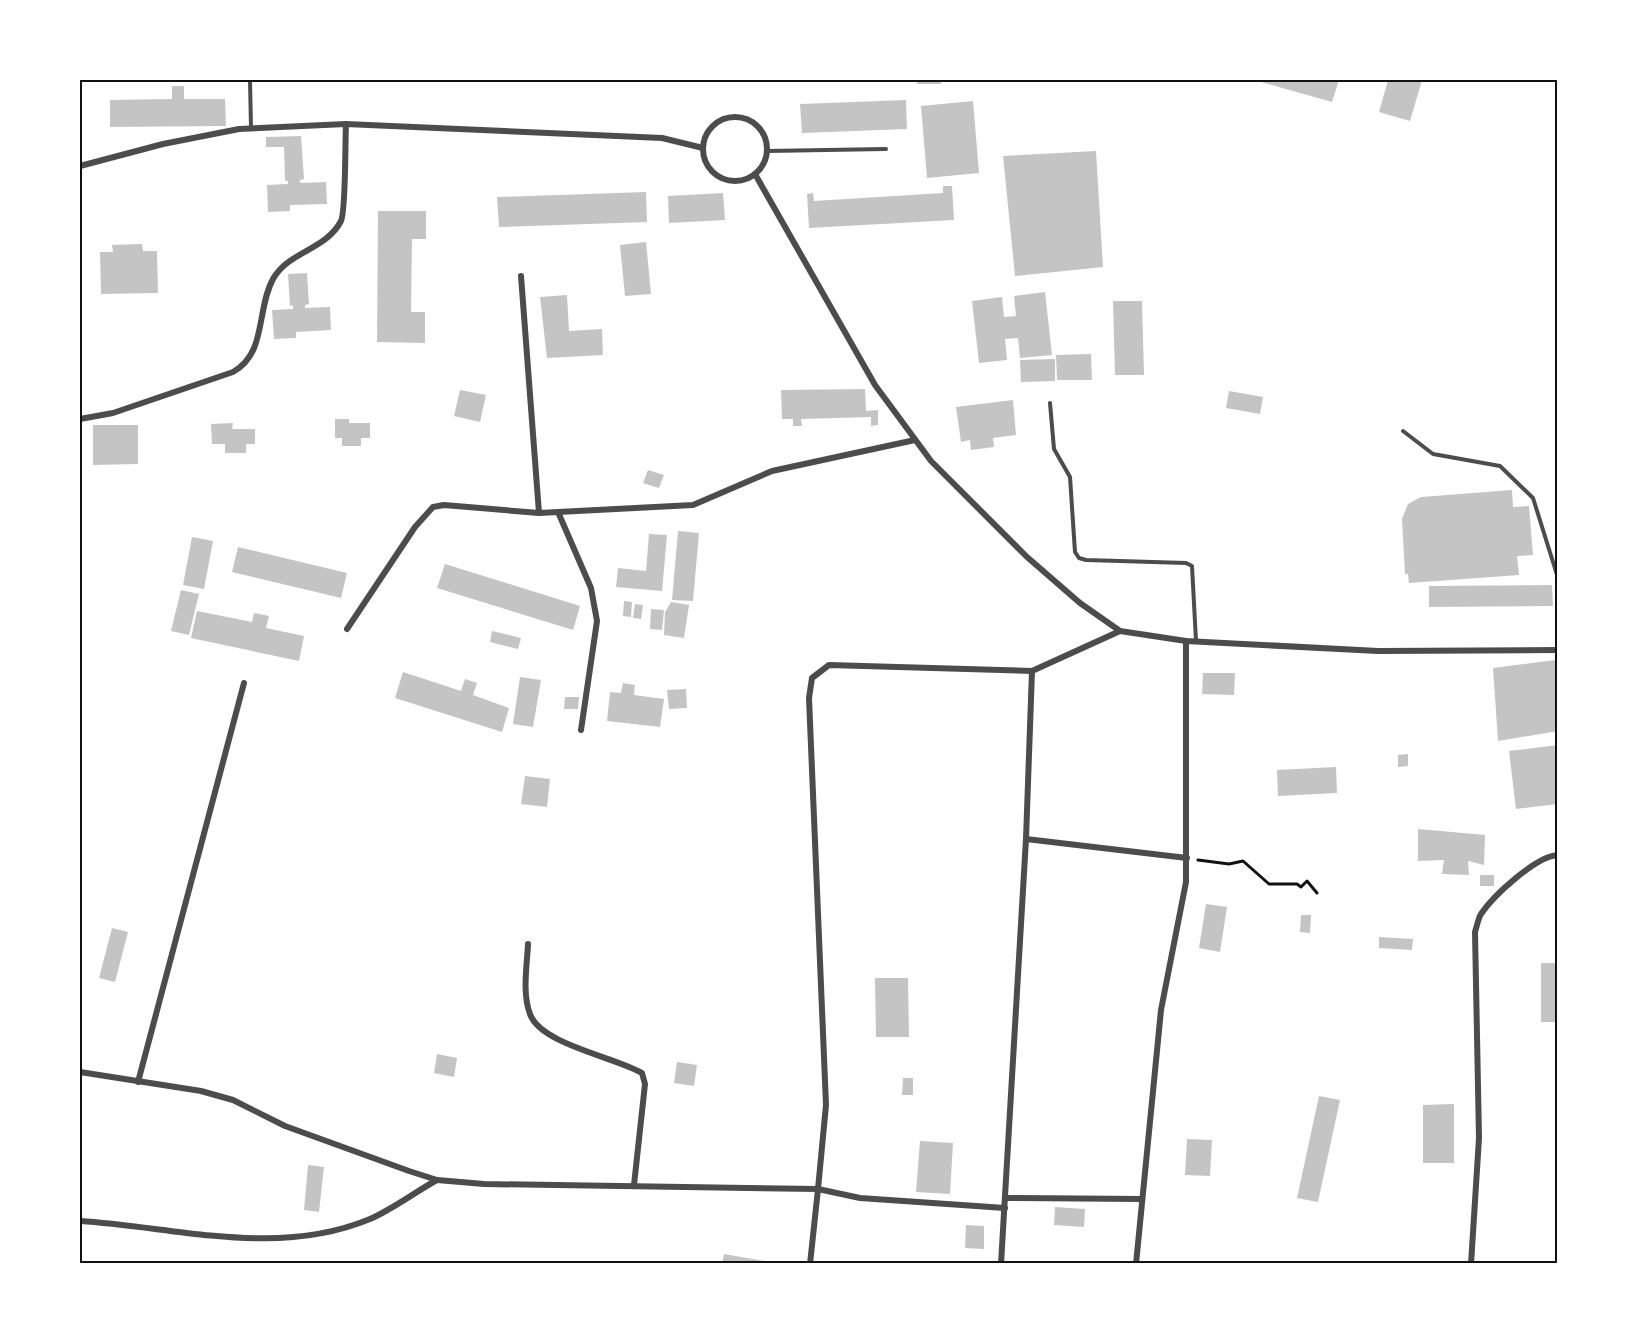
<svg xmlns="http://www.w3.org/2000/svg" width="1637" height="1343" viewBox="0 0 1637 1343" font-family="Commissioner,sans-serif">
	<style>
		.building { fill: #c4c4c4 }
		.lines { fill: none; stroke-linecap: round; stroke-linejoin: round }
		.path { stroke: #111; stroke-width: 3 }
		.service { stroke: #4c4c4c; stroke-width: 4 }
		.minor { stroke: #4c4c4c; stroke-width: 6 }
		.neatline { fill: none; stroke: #111; stroke-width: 2 }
	</style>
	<rect width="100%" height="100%" fill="#fff"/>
	<!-- building -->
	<g class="building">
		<rect x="917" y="80" width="24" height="4"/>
		<path d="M1254 80H1339L1332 102Z"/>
		<path d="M1388 80H1422L1410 121 1379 112Z"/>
		<path d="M172 86H184V99H225L226 126 110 127V100L172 99Z"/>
		<path d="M906 100 907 129 802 133 800 104Z"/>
		<path d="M973 101 979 173 927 178 921 106Z"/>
		<path d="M301 136 304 179 300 180V183L326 182 327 204 290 205V211L268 212 267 185 288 184V181H285L284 147H266V137Z"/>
		<path d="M1096 151 1103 267 1015 276 1003 156Z"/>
		<path d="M943 186H952L954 220 809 228 807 194 813 193 814 201 943 193Z"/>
		<path d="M646 192 647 222 499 227 497 197Z"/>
		<path d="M723 193 725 220 669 223 668 196Z"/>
		<path d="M378 211H426V239H412L411 312H425V343L377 342Z"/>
		<path d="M646 242 651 294 625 296 620 245Z"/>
		<path d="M142 244 143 251H157L158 293 101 294 100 252H113L112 245Z"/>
		<path d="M307 273 309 304 305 305V308L330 307 331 330 296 332V338L274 339 272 310 293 309V305L290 306 288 274Z"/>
		<path d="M1045 292 1052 355 1020 358 1018 338 1005 339 1007 360 979 363 972 301 1002 297 1004 317 1016 316 1014 296Z"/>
		<path d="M567 295 569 331 602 329 603 355 547 358 540 297Z"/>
		<path d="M1113 301H1142L1144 375H1115Z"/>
		<path d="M1091 354 1092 380H1057L1056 355Z"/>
		<path d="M1055 359V381L1021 382 1020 360Z"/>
		<path d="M865 389 866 411 878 410V425L871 426V417L801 419 802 426H793V419H782L781 390Z"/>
		<path d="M460 390 486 395 480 422 454 416Z"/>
		<path d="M1229 391 1263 397 1260 414 1226 408Z"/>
		<path d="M1013 400 1016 435 993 438 994 447 971 450 970 440 961 442 956 407Z"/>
		<path d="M335 419H349V423H370V438H361V446H342V438H335Z"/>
		<path d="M233 423 232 429H255V444H246V453H225V444H212L211 424Z"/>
		<path d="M93 425H138V464L93 465Z"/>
		<path d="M648 470 664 475 659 488 643 483Z"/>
		<path d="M1512 490 1513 507 1529 506 1533 555 1517 556 1519 575 1409 583 1408 574H1405L1402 519 1408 504 1421 497Z"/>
		<path d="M678 531 699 533 693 601 672 600Z"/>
		<path d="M649 534 667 535 662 591 616 587 618 568 646 571Z"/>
		<path d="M192 537 213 541 204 589 183 585Z"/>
		<path d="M238 547 347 573 341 598 232 572Z"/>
		<path d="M445 564 580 606 573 630 437 588Z"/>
		<path d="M1552 585 1553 606 1429 607V586Z"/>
		<path d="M181 590 199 594 189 635 171 631Z"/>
		<path d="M624 601 632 602 631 617 623 616Z"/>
		<path d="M671 602 689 605 684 638 664 635 665 612Z"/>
		<path d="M635 604 643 605 641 619 633 618Z"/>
		<path d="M651 609 664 610 662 630 650 629Z"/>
		<path d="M197 611 252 622 254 613 269 616 266 628 304 636 299 661 191 638Z"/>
		<path d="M492 631 521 638 518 649 490 642Z"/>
		<path d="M1556 660 1558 731 1498 741 1493 668Z"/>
		<path d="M403 672 461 691 465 679 477 683 473 695 509 708 502 732 395 698Z"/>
		<path d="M1203 673H1235L1234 695 1202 694Z"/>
		<path d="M520 677 541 680 533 727 513 724Z"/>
		<path d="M623 683 635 685 634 695 664 699 660 727 607 721 610 692 621 693Z"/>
		<path d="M686 689 687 708 669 709 667 690Z"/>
		<path d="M565 697H579L578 709H564Z"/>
		<path d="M1558 745V804L1516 809 1509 751Z"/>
		<path d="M1408 754V766L1398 767V755Z"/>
		<path d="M1336 767 1337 793 1278 796 1277 770Z"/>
		<path d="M525 776 550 779 547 807 521 804Z"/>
		<path d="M1418 829 1485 835 1484 865 1468 861 1469 875 1442 874 1444 860 1418 861Z"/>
		<rect x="1480" y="875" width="14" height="11"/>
		<path d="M1206 904 1227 907 1220 952 1199 948Z"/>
		<path d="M1301 915H1311L1310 933 1300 932Z"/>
		<path d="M112 928 128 932 115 982 99 978Z"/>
		<path d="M1379 937 1413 939 1412 950 1379 948Z"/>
		<rect x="1541" y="963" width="17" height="59"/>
		<path d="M875 978H908L909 1037H876Z"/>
		<path d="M437 1054 457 1058 454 1077 434 1073Z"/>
		<path d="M677 1062 697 1065 694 1086 674 1083Z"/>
		<path d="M903 1078H913V1095H902Z"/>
		<path d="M1319 1096 1340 1100 1318 1202 1297 1198Z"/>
		<path d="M1454 1104V1163H1423V1105Z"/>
		<path d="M1187 1139 1212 1140 1210 1176 1185 1175Z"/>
		<path d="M920 1141 953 1143 950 1194 916 1192Z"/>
		<path d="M308 1165 324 1167 319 1212 304 1210Z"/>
		<path d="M1055 1207 1085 1209 1084 1227 1054 1225Z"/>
		<path d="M966 1225 984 1226V1249L965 1248Z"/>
		<path d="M724 1254 770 1262 769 1264H722Z"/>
	</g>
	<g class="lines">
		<!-- path -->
		<path class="path" d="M1198 860 1229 864 1243 861 1269 884H1297L1301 887 1307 881 1317 893"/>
		<!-- service -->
		<g class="service">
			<path d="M250 80 251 128"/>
			<path d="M767 151 886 149"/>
			<path d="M1050 403 1054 449 1070 477 1075 552 1079 558 1086 560 1186 563 1192 566 1196 641"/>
			<path d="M1403 431 1433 454 1500 466 1533 498 1558 578"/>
		</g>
		<!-- minor -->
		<g class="minor">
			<circle cx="735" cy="149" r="32"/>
			<path d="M80 166 163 144 239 129 346 124 662 138 703 148"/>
			<path d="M755 174 875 385 931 461 1027 557 1080 603 1120 631 1186 641 1378 651 1558 650"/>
			<path d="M521 276 539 513"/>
			<path d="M80 419 113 413 233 372C267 353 256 310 273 279 289 251 326 250 341 221 346 211 345 140 346 124"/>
			<path d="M558 512 591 588 597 621 581 730"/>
			<path d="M347 629 415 527 433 507 444 505 539 513 693 505 772 471 915 440"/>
			<path d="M1026 839 1187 858"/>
			<path d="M528 944C527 966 522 993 530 1014 540 1044 615 1057 642 1073L645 1084 634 1185"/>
			<path d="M80 1072 201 1091 233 1100 285 1126 409 1171 437 1180 484 1184 818 1189 826 1105 809 698 812 678 829 665 1032 671 1120 631"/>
			<path d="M138 1082 244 683"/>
			<path d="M1005 1198 1141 1199"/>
			<path d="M80 1221C177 1227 276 1258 370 1219 393 1209 415 1192 437 1180"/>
			<path d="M810 1264 818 1189 860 1198 1005 1208"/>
			<path d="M1001 1264 1026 839 1032 671"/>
			<path d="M1136 1264 1161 1010 1186 882V641"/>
			<path d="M1471 1264 1479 1138 1475 932C1477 926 1478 919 1481 914 1493 896 1536 856 1558 855"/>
		</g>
	</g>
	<!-- border -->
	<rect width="1637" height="1343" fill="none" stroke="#ffffff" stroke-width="162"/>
	<rect x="81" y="81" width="1475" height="1181" class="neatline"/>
</svg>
